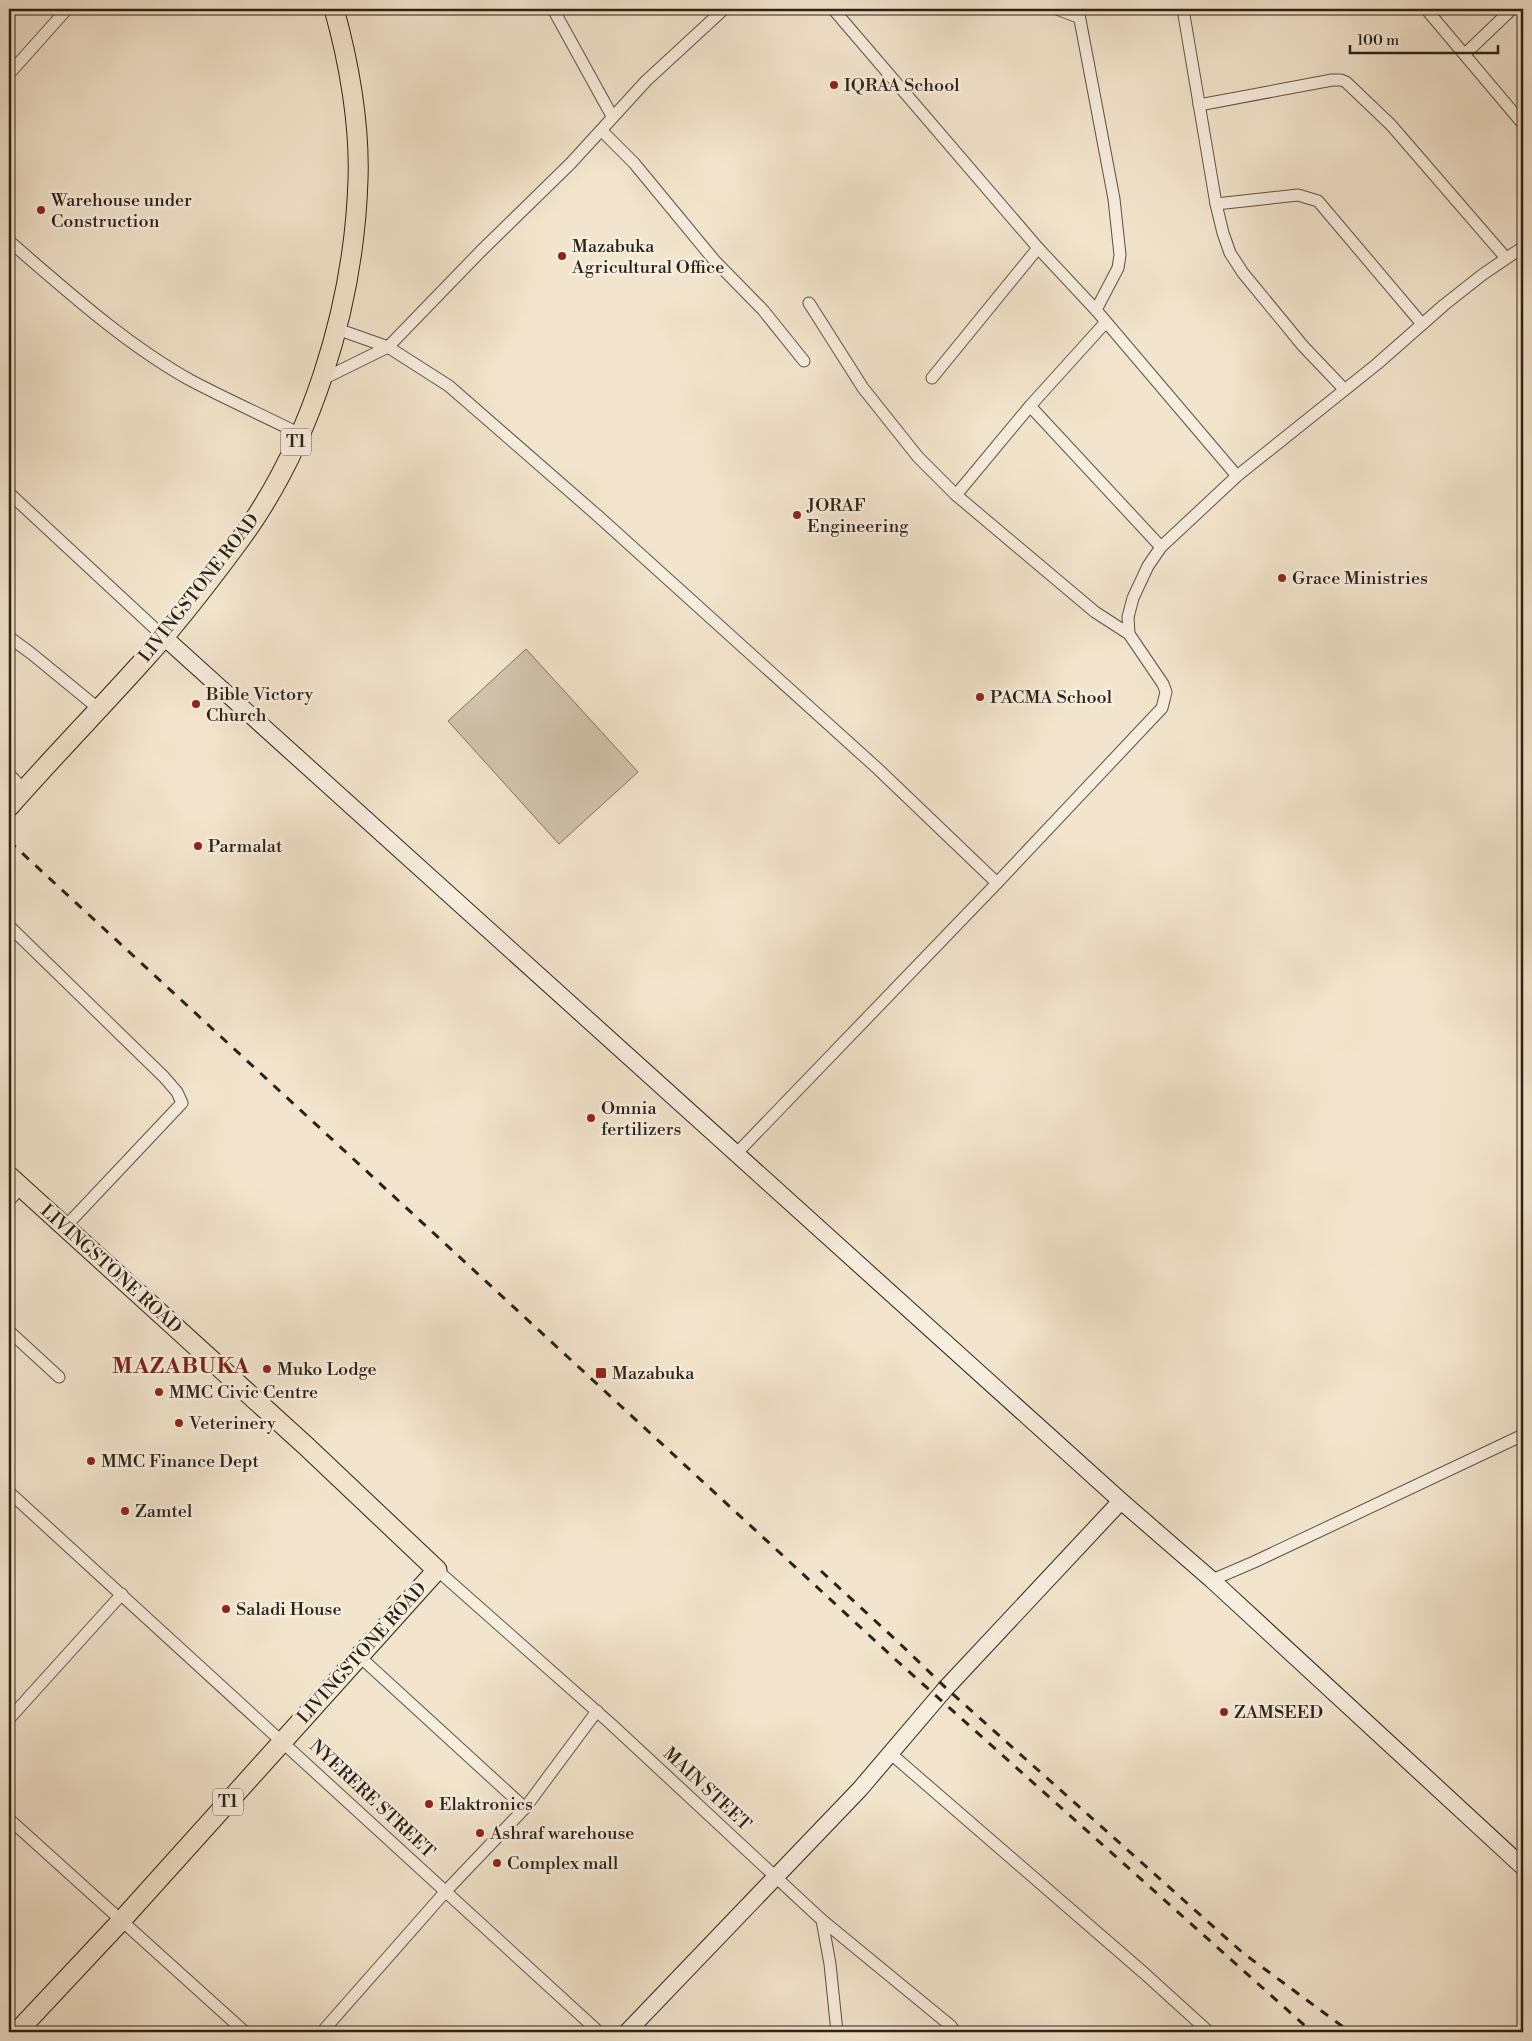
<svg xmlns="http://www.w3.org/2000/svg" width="1532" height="2041" viewBox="0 0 1532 2041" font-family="'Libre Bodoni',serif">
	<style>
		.green { fill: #d1c4ae; stroke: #7e7362 }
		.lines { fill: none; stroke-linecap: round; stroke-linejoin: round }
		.minor-casing { stroke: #5c5344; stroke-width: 13 }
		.secondary-casing { stroke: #2a2217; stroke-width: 18 }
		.trunk-casing { stroke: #2a2217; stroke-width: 21 }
		.minor { stroke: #f7eede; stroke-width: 11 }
		.secondary { stroke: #f7eede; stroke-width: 16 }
		.trunk { stroke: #f3e5cd; stroke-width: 19 }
		.rail { stroke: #2a2217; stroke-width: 3; stroke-dasharray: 9 9; stroke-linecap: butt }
		.poi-dot { fill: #8f2418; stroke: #f7eede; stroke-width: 2 }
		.labels { text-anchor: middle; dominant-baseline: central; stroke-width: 5; stroke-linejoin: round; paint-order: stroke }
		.shield { fill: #f7eede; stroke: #685f53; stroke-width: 1 }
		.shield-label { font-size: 16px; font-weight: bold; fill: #2a2217 }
		.poi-label { font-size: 18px; fill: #2a2217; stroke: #f7eede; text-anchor: start }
		.street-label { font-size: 18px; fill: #2a2217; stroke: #f7eede }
		.district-label { font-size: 22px; font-weight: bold; letter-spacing: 1px; fill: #7a1f14; stroke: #f7eede }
	</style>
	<rect width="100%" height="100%" fill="#f3e5cd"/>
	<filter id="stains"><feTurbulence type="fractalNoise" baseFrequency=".004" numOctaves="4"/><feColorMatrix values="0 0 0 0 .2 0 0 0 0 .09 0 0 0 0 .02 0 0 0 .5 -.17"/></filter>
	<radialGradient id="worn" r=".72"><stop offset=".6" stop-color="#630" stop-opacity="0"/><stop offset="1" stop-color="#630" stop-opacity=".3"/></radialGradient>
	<!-- green -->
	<path class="green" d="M526 649 638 772 559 844 448 721Z"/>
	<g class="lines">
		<!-- minor casing -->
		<g class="minor-casing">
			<g id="minor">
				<path d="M553 9 612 116"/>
				<path d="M833 9 1038 248 1096 310 1237 476"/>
				<path d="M1057 9 1078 17"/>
				<path d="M1078 9 1114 199 1120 255 1118 268 1096 310"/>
				<path d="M1183 9 1216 204 1223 233 1230 253 1243 273 1303 346 1344 389"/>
				<path d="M1426 9 1523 124"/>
				<path d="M1465 54 1512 9"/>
				<path d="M9 74 67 9"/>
				<path d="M1199 105 1332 80H1341L1346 82 1391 125 1506 258"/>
				<path d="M602 131 634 163 714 260 763 310 804 361"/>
				<path d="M1216 204 1298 195 1318 201 1422 324"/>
				<path d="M9 241C66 290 124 343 190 380 226 399 264 416 300 434"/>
				<path d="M809 303 863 388 918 457 956 495 1095 612 1129 634"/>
				<path d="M337 329 388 347 449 386 598 516 878 769 997 883"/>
				<path d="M932 378 1038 248"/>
				<path d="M321 380 388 347 481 251 571 163 646 81 724 9"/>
				<path d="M1030 406 1161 547"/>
				<path d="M9 493 164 637"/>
				<path d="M956 495 1030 406 1105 323"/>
				<path d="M9 637 32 654 99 709"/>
				<path d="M9 774 24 790"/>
				<path d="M9 926 164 1077 177 1092 182 1103 65 1227"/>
				<path d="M736 1154 997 883 1162 708 1166 692 1163 684 1129 634 1128 617 1133 598 1148 566 1161 547 1237 476 1377 364 1444 305 1482 275 1523 247"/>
				<path d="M9 1201 21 1187"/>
				<path d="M9 1331 59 1377"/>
				<path d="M9 1492 599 2032"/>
				<path d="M437 1570 611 1724 822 1920 951 2026 955 2032"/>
				<path d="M1212 1580 1254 1562 1523 1435"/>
				<path d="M9 1719 122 1594"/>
				<path d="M890 1753 1144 1973 1209 2032"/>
				<path d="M525 1808 597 1711"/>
				<path d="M9 1819 245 2032"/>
				<path d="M822 1920 830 1964 837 2032"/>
				<path d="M322 2032 446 1891 525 1808 359 1656"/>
			</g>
		</g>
		<!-- secondary casing -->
		<g class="secondary-casing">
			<g id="secondary">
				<path d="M164 637 1121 1501 1212 1580 1523 1867"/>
				<path d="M627 2032 860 1789 946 1688 1121 1501"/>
			</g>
		</g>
		<!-- trunk casing -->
		<g class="trunk-casing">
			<g id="trunk">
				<path d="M9 807C52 758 98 711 142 662 175 626 205 587 234 548 311 447 354 307 358 180 360 125 349 62 334 9"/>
				<path d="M9 1176 306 1446 437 1570 121 1921 17 2032"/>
			</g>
		</g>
		<!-- minor -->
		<use href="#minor" class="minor"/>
		<!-- secondary -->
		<use href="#secondary" class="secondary"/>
		<!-- trunk -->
		<use href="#trunk" class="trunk"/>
		<!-- rail -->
		<g class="rail">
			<path d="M9 841 897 1661 1312 2032"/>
			<path d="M821 1571 896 1640 946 1688 1243 1953 1350 2032"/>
		</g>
	</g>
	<!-- markers -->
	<g class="poi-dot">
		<circle cx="834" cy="85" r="5"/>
		<circle cx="41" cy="210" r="5"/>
		<circle cx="562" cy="256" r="5"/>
		<circle cx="797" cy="515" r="5"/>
		<circle cx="1282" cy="578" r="5"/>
		<circle cx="980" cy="697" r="5"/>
		<circle cx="196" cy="704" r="5"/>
		<circle cx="198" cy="846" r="5"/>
		<circle cx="591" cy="1118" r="5"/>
		<circle cx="267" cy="1369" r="5"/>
		<rect x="595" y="1367" width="12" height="12" rx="2.5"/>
		<circle cx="159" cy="1392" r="5"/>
		<circle cx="179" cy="1423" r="5"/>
		<circle cx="91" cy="1461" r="5"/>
		<circle cx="125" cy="1511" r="5"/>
		<circle cx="226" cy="1609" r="5"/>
		<circle cx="1224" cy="1712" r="5"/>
		<circle cx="429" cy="1804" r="5"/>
		<circle cx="480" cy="1833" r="5"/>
		<circle cx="497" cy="1863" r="5"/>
	</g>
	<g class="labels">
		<!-- shield labels -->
		<g class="shield">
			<rect x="281" y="428.5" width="30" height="27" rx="4"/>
			<rect x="213" y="1788.5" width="30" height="27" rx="4"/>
		</g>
		<g class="shield-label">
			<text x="296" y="442">T1</text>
			<text x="228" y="1802">T1</text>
		</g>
		<!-- poi labels -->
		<g class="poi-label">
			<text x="844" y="85">IQRAA School</text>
			<text x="51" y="200">Warehouse under<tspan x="51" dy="21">Construction</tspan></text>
			<text x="572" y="246">Mazabuka<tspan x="572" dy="21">Agricultural Office</tspan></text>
			<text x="807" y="505">JORAF<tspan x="807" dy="21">Engineering</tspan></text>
			<text x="1292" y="578">Grace Ministries</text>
			<text x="206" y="694">Bible Victory<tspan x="206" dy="21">Church</tspan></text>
			<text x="990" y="697">PACMA School</text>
			<text x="208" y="846">Parmalat</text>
			<text x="601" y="1108">Omnia<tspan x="601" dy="21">fertilizers</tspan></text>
			<text x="277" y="1369">Muko Lodge</text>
			<text x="612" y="1373">Mazabuka</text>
			<text x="169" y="1392">MMC Civic Centre</text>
			<text x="189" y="1423">Veterinery</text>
			<text x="101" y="1461">MMC Finance Dept</text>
			<text x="135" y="1511">Zamtel</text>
			<text x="236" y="1609">Saladi House</text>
			<text x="1234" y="1712">ZAMSEED</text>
			<text x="439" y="1804">Elaktronics</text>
			<text x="490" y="1833">Ashraf warehouse</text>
			<text x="507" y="1863">Complex mall</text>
		</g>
		<!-- street labels -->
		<g class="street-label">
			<text transform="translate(199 588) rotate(-52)">LIVINGSTONE ROAD</text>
			<text transform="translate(111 1269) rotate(42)">LIVINGSTONE ROAD</text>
			<text transform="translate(362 1653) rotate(-48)">LIVINGSTONE ROAD</text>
			<text transform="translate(707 1789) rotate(43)">MAIN STEET</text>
			<text transform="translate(372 1799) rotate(43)">NYERERE STREET</text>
		</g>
		<!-- district labels -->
		<g class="district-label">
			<text x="181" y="1366">MAZABUKA</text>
		</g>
	</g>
	<!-- margin -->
	<rect width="1532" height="2041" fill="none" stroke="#f3e5cd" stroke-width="30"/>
	<rect x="10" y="10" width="1512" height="2021" fill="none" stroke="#2a2217" stroke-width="2.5"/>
	<rect x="15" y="15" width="1502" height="2011" fill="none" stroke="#2a2217"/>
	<!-- scale -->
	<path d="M1350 45v8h148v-8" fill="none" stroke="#2a2217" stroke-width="2.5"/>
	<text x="1357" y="45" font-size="15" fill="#2a2217" stroke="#f7eede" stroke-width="4" paint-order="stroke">100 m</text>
	<rect width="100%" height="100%" filter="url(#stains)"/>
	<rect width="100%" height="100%" fill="url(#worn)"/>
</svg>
